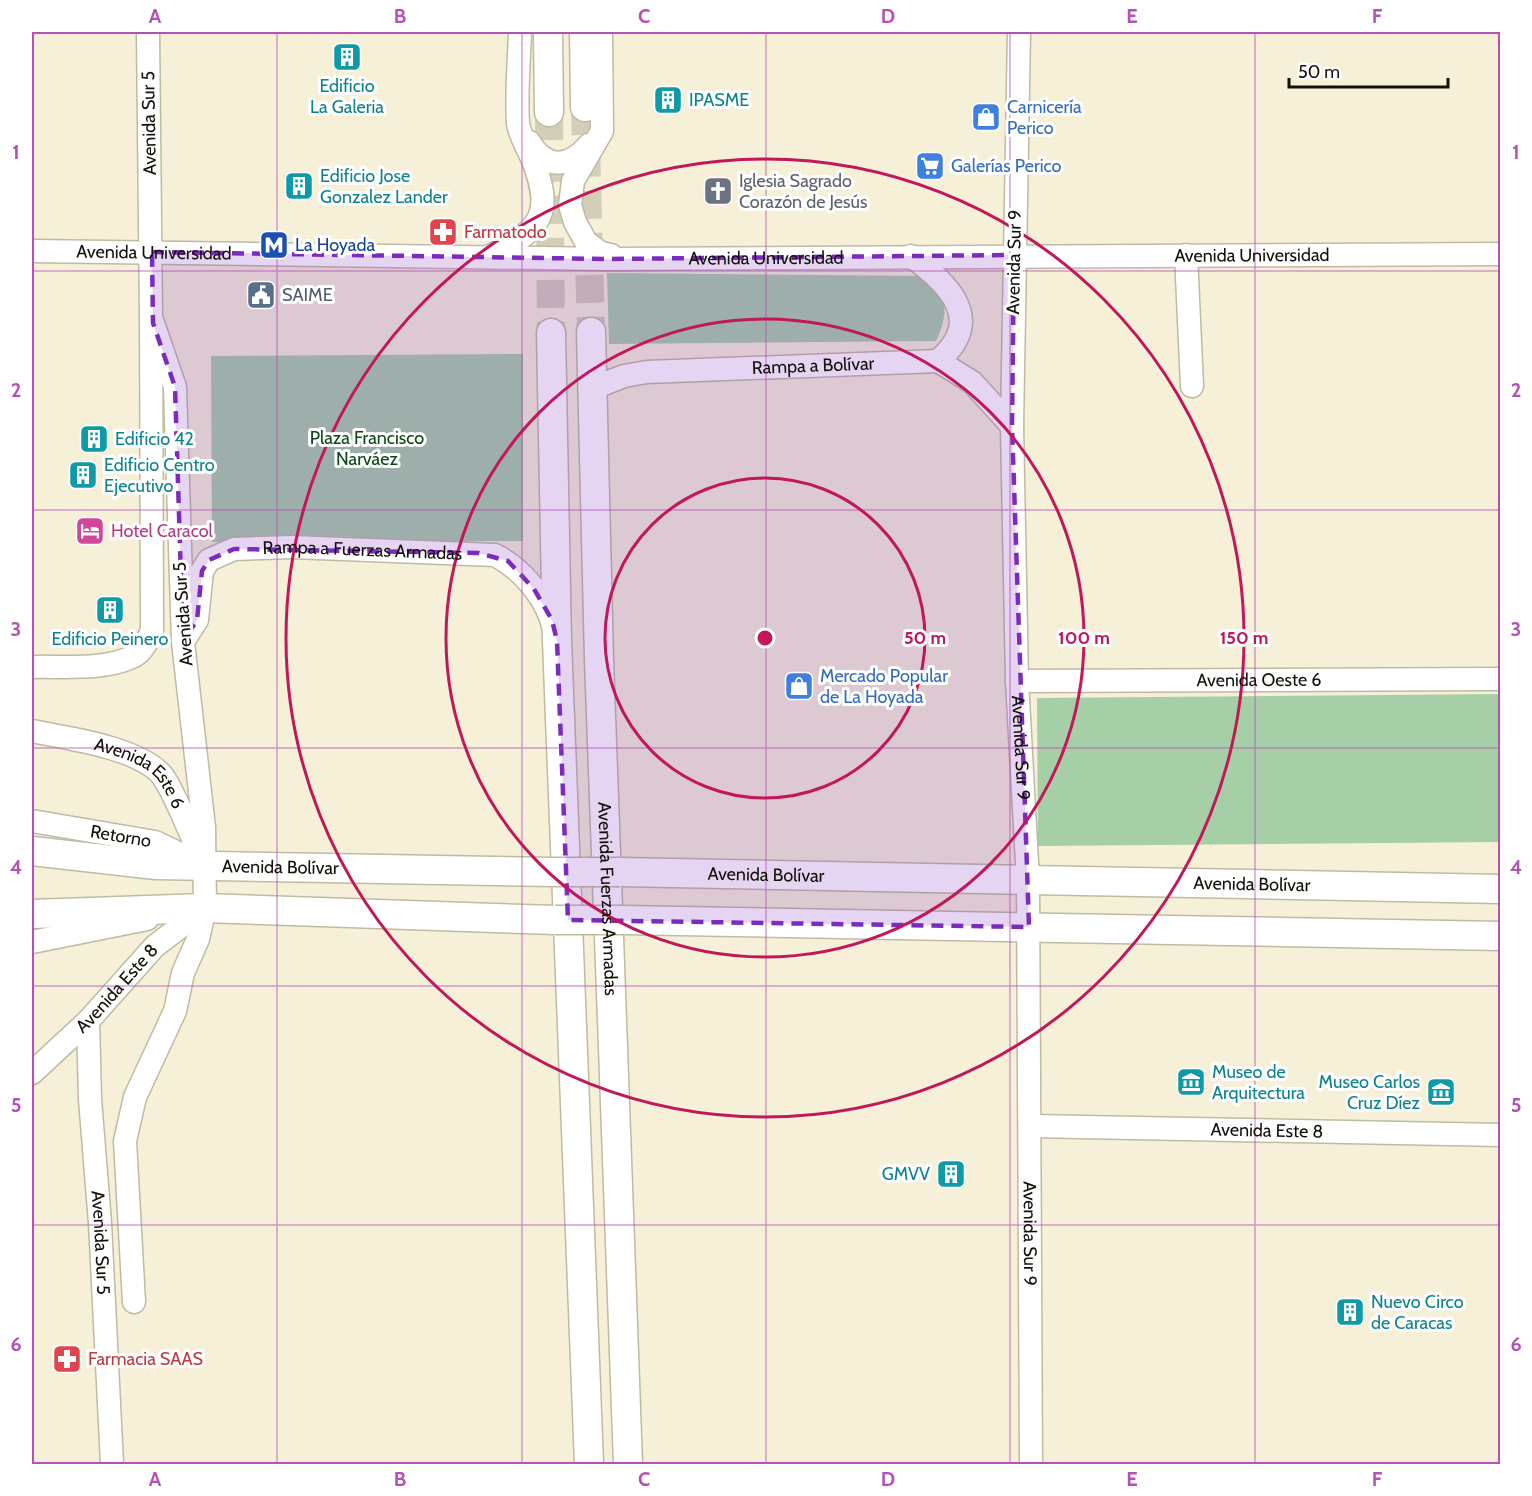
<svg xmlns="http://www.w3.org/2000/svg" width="1532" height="1496" viewBox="0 0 1532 1496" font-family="Cabin,sans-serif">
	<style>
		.green { fill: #a7cfa7 }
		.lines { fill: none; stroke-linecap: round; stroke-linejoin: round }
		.major-tunnel { stroke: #d3ceb8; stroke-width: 28; stroke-dasharray: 28 14; stroke-linecap: butt }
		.minor-casing { stroke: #bfbba3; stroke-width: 25 }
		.major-casing { stroke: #bfbba3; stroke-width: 31 }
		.minor { stroke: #fff; stroke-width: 22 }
		.major { stroke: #fff; stroke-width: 28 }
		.major-bridge-casing { stroke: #bfbba3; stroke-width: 31; stroke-linecap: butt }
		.major-bridge { stroke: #fff; stroke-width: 28 }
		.marked { fill: #7b2cbf; fill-opacity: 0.2; stroke: #7b2cbf; stroke-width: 4.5; stroke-dasharray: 12 8; stroke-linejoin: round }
		.grid { fill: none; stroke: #b551b7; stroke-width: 1.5; stroke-opacity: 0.55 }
		.ring { fill: none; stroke: #c2185b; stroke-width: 3 }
		.labels { text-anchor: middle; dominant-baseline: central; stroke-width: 6; stroke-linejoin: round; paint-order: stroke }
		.culture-label { font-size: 18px; fill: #0d838f; stroke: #fff; text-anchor: start }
		.shop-label { font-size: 18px; fill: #366cbe; stroke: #fff; text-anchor: start }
		.street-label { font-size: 18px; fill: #121008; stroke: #fff }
		.worship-label { font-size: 18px; fill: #5b616d; stroke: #fff; text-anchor: start }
		.health-label { font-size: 18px; fill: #be3a42; stroke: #fff; text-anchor: start }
		.transit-label { font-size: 18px; fill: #164399; stroke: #fff; text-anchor: start }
		.service-label { font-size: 18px; fill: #4e5e75; stroke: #fff; text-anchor: start }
		.park-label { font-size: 18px; fill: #094812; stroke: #fff }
		.hotel-label { font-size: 18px; fill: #b23c85; stroke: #fff; text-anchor: start }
		.centre { fill: #c2185b; stroke: #fff; stroke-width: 3 }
		.ring-label { font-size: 18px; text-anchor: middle; font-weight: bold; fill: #c2185b; stroke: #fff; stroke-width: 6; stroke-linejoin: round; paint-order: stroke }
		.neatline { fill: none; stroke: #b551b7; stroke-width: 2 }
		.grid-label { font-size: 20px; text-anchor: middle; font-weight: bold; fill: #b551b7 }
	</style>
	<rect width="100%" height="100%" fill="#f5f0d7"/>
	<!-- green -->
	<g class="green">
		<path d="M607 273 928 276C949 296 948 315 936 341L609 344Z"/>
		<path d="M523 354V541L212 542 211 356Z"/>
		<path d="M1500 694V842L1038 846 1037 698Z"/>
	</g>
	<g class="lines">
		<!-- major-tunnel -->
		<g class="major-tunnel">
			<path d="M585 107 591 332"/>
			<path d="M549 112 551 333"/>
		</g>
		<!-- minor casing -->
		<g class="minor-casing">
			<g id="minor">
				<path d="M601 32 602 131 573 181 570 205 575 222 586 242 601 253 611 255"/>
				<path id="s1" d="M1019 32 1012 426 1017 681 1028 881 1031 1464"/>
				<path d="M529 142C546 170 569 168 589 145"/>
				<path id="s2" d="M32 251 608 259 1500 254"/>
				<path d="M492 255C542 229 554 213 532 158 527 148 520 135 518 124 516 94 519 62 520 32"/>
				<path d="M1186 255 1192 386"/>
				<path d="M911 256C949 284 986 320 938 361"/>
				<path id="s3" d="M591 389 624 376 647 372 938 361 972 382 1012 426"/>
				<path id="s4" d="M184 640 197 620 202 571 209 560 234 549 292 547 495 555C522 569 548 599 554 630"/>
				<path d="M32 667C63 666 105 671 134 656 143 651 148 640 152 630 152 431 151 231 148 32"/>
				<path id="s5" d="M1017 681 1500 679"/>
				<path id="s6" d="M32 731C66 738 136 747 161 774 174 790 191 836 201 857"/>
				<path id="s7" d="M32 821 155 842 201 864"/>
				<path d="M32 942 147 919"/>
				<path id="s8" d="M88 1021 90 1099 100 1223 112 1464"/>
				<path id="s9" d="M32 1073 88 1021 155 946 205 908"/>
				<path id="s10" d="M1031 1126 1500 1135"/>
				<path d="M134 1302 125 1141 135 1097 175 1011 183 973 198 939 205 908 204 827 183 642 175 387 153 323"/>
			</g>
		</g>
		<!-- major casing -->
		<g class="major-casing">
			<g id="major">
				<path d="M548 32 549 112"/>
				<path d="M584 32 585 107"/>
				<path id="s11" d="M591 332 599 660 628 1464"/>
				<path d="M551 333 557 641 589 1464"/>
				<path id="s12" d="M32 851 156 865 551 872"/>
				<path id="s13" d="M620 872 1500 889"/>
				<path d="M32 914 205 908 555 920"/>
				<path d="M623 920 1500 936"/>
			</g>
		</g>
		<!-- minor -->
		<use href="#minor" class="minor"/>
		<!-- major -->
		<use href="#major" class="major"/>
		<!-- major-bridge casing -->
		<g class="major-bridge-casing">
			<g id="major-bridge">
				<path d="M551 872H620"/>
				<path d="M555 920H623"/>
			</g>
		</g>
		<!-- major-bridge -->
		<use href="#major-bridge" class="major-bridge"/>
	</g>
	<!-- marked area -->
	<path class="marked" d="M152 252 608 259 1014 255 1012 426 1029 927 568 920 557 641 552 620 534 589 508 561 478 553 234 549 209 560 202 571 197 620 183 642 175 387 153 323Z"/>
	<!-- grid -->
	<path class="grid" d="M277 32V1464M522 32V1464M766 32V1464M1010 32V1464M1255 32V1464M32 271H1500M32 510H1500M32 748H1500M32 986H1500M32 1225H1500"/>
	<!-- distance rings -->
	<g class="ring">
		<circle cx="765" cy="638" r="160"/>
		<circle cx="765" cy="638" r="319"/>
		<circle cx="765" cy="638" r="479"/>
	</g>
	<!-- icons -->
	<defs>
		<g id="building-square" transform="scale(1.5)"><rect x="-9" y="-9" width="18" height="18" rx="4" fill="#0f9aa8" stroke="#fff"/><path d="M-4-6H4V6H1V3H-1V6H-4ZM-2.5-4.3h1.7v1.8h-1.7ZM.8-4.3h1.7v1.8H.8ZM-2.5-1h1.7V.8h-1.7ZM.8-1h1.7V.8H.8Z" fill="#fff"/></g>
		<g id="shop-square" transform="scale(1.5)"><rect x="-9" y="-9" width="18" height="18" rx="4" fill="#3f7fe0" stroke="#fff"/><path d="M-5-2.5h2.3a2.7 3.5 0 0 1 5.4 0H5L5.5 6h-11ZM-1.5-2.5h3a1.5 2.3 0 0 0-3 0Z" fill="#fff"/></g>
		<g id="supermarket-square" transform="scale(1.5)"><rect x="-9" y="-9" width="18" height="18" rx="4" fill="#3f7fe0" stroke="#fff"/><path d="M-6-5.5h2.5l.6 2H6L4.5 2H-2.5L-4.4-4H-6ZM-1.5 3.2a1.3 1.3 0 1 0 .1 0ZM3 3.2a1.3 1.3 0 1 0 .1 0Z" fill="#fff"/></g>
		<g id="church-square" transform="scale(1.5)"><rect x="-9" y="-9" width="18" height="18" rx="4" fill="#6b7280" stroke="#fff"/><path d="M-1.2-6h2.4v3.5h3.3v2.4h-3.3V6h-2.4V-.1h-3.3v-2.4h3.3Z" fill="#fff"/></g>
		<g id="pharmacy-square" transform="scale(1.5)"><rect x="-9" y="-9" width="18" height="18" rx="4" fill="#e0444e" stroke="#fff"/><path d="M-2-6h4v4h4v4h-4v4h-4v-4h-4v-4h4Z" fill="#fff"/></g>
		<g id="metro-square" transform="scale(1.5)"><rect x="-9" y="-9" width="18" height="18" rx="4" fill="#1a4fb4" stroke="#fff"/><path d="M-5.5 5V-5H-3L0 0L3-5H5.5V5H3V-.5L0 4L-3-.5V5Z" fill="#fff"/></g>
		<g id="civic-square" transform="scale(1.5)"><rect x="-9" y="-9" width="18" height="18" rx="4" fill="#5c6f8a" stroke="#fff"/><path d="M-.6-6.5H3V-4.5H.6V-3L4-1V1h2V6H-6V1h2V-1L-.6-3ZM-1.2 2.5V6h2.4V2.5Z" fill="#fff"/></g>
		<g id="hotel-square" transform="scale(1.5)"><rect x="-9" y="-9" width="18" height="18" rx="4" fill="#d1479c" stroke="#fff"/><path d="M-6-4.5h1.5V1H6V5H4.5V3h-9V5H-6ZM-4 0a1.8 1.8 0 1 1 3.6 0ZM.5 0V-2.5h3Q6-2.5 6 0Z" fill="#fff"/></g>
		<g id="museum-square" transform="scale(1.5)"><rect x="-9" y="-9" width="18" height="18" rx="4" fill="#0f9aa8" stroke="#fff"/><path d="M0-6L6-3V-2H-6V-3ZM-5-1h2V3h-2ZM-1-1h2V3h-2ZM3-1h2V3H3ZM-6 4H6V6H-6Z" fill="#fff"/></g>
	</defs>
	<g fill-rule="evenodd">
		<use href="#building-square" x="347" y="57"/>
		<use href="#building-square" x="668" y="100"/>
		<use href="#shop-square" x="986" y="117"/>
		<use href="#supermarket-square" x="930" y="166"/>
		<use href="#building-square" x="299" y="186"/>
		<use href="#church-square" x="718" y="191"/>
		<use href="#pharmacy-square" x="443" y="232"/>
		<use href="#metro-square" x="274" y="245"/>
		<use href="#civic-square" x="261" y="295"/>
		<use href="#building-square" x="94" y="439"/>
		<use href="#building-square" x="83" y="475"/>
		<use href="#hotel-square" x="90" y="531"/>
		<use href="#building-square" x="110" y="610"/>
		<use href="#shop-square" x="799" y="686"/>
		<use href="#museum-square" x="1191" y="1082"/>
		<use href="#museum-square" x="1441" y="1092"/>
		<use href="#building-square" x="951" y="1174"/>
		<use href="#building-square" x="1350" y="1312"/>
		<use href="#pharmacy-square" x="67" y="1359"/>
	</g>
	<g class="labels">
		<!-- culture labels -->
		<g class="culture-label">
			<text x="347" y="86" text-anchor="middle">Edificio<tspan x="347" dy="21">La Galeria</tspan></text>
			<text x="689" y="100">IPASME</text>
			<text x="320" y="176">Edificio Jose<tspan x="320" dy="21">Gonzalez Lander</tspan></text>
			<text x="115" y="439">Edificio 42</text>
			<text x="104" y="465">Edificio Centro<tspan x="104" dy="21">Ejecutivo</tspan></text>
			<text x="110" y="639" text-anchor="middle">Edificio Peinero</text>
			<text x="1212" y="1072">Museo de<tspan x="1212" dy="21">Arquitectura</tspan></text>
			<text x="1420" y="1082" text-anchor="end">Museo Carlos<tspan x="1420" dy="21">Cruz Díez</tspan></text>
			<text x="930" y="1174" text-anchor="end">GMVV</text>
			<text x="1371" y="1302">Nuevo Circo<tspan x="1371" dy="21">de Caracas</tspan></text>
		</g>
		<!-- shop labels -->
		<g class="shop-label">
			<text x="1007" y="107">Carnicería<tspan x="1007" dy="21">Perico</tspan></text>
			<text x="951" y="166">Galerías Perico</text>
			<text x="820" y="676">Mercado Popular<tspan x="820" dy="21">de La Hoyada</tspan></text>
		</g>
		<!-- street labels -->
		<g class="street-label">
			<text transform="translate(149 123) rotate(-91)">Avenida Sur 5</text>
			<text stroke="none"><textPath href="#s2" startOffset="122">Avenida Universidad</textPath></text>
			<text stroke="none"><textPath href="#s2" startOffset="1220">Avenida Universidad</textPath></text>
			<text stroke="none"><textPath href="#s2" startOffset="734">Avenida Universidad</textPath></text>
			<text transform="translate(1014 262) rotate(-89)">Avenida Sur 9</text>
			<text stroke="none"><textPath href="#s3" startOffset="225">Rampa a Bolívar</textPath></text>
			<text stroke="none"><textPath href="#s4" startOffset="242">Rampa a Fuerzas Armadas</textPath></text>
			<text transform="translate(183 614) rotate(-94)">Avenida Sur 5</text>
			<text stroke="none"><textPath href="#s5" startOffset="242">Avenida Oeste 6</textPath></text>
			<text stroke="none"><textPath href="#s1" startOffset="716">Avenida Sur 9</textPath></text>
			<text stroke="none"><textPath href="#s6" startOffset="120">Avenida Este 6</textPath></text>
			<text stroke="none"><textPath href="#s7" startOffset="90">Retorno</textPath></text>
			<text stroke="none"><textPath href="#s12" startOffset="249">Avenida Bolívar</textPath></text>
			<text stroke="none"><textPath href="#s13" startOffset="146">Avenida Bolívar</textPath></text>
			<text stroke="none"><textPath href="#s13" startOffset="632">Avenida Bolívar</textPath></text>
			<text stroke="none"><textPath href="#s11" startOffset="567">Avenida Fuerzas Armadas</textPath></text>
			<text stroke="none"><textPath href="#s9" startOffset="120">Avenida Este 8</textPath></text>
			<text stroke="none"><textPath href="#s10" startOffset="236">Avenida Este 8</textPath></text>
			<text stroke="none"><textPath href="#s1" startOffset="1202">Avenida Sur 9</textPath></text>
			<text stroke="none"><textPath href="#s8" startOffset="222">Avenida Sur 5</textPath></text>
		</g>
		<!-- worship labels -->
		<g class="worship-label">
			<text x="739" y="181">Iglesia Sagrado<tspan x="739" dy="21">Corazón de Jesús</tspan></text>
		</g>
		<!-- health labels -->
		<g class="health-label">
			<text x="464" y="232">Farmatodo</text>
			<text x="88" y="1359">Farmacia SAAS</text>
		</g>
		<!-- transit labels -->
		<g class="transit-label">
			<text x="295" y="245">La Hoyada</text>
		</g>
		<!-- service labels -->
		<g class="service-label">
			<text x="282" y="295">SAIME</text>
		</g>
		<!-- park labels -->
		<g class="park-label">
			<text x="367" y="438">Plaza Francisco<tspan x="367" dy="21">Narváez</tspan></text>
		</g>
		<!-- hotel labels -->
		<g class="hotel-label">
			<text x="111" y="531">Hotel Caracol</text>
		</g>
	</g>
	<circle cx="765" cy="638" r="9" class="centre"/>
	<g class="ring-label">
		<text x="925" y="644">50 m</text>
		<text x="1084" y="644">100 m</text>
		<text x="1244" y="644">150 m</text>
	</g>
	<!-- border -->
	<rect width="1532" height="1496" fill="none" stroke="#ffffff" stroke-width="66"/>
	<!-- scale -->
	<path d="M1289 78v9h159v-9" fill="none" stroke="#121008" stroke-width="3"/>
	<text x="1298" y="78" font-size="18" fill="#121008" stroke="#ffffff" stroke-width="4.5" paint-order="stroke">50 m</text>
	<rect x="33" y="33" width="1466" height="1430" class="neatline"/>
	<g class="grid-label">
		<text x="155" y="23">A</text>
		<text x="400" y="23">B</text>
		<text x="644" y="23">C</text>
		<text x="888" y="23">D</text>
		<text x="1132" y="23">E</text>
		<text x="1377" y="23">F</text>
		<text x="16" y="159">1</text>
		<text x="1516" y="159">1</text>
		<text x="16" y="397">2</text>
		<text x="1516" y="397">2</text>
		<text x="16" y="636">3</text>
		<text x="1516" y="636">3</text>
		<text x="16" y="874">4</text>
		<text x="1516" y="874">4</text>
		<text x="16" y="1112">5</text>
		<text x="1516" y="1112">5</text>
		<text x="16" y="1351">6</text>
		<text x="1516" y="1351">6</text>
		<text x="155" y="1486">A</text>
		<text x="400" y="1486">B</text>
		<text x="644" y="1486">C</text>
		<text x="888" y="1486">D</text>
		<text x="1132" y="1486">E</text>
		<text x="1377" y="1486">F</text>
	</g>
</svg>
